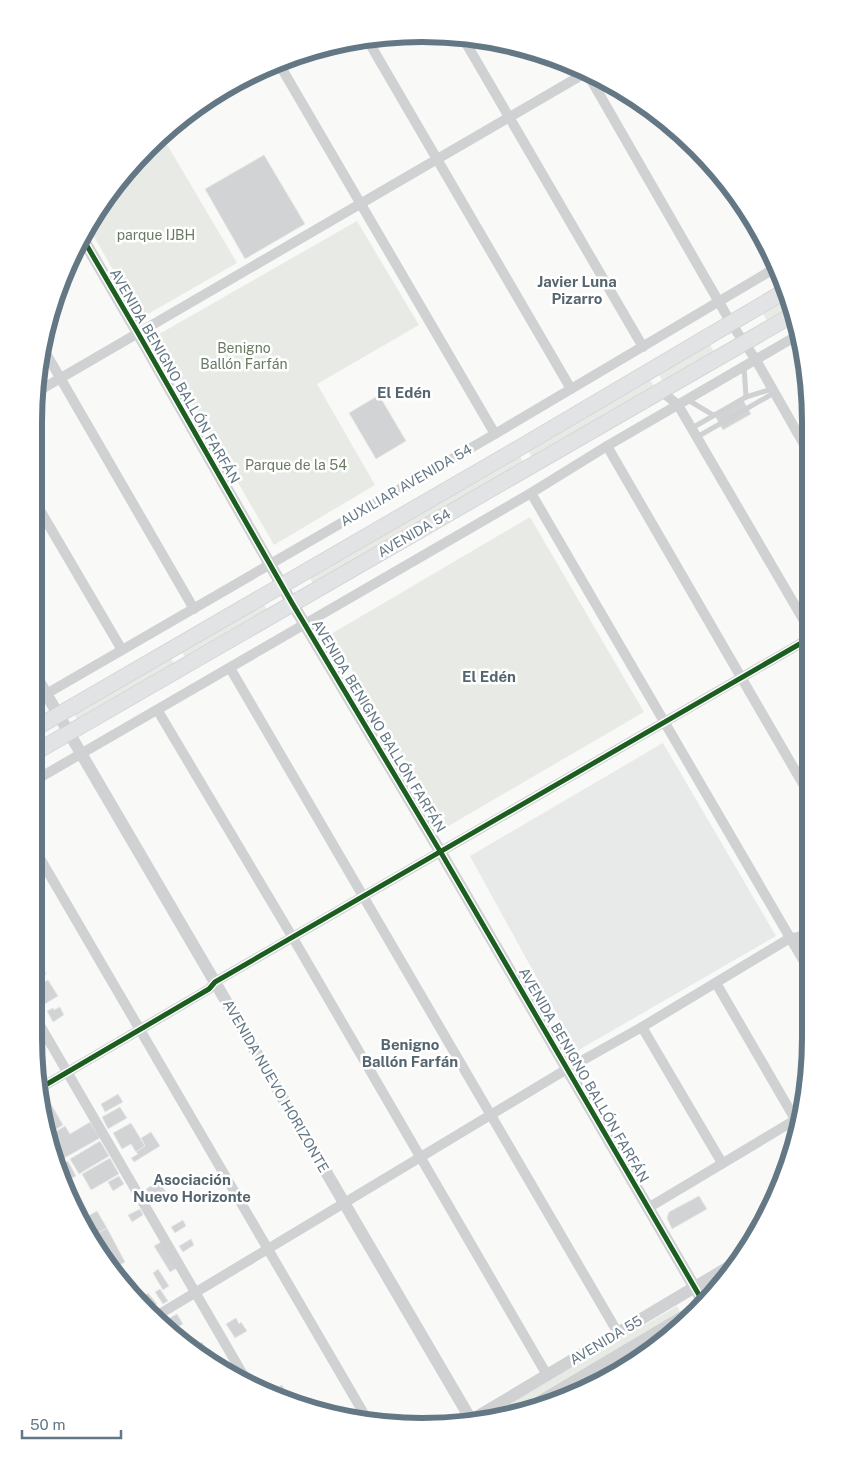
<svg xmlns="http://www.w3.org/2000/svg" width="845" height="1460" viewBox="0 0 845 1460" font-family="'Public Sans',sans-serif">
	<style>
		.built { fill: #e8e9e9 }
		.green { fill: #e8ebe5 }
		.building { fill: #d1d3d4; stroke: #e8e8e8 }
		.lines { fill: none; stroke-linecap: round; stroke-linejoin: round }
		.secondary-casing { stroke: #d5d6d7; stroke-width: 17 }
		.service { stroke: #cfd1d2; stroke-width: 5 }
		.minor { stroke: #cfd1d2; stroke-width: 10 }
		.tertiary { stroke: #cfd1d2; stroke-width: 12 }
		.secondary { stroke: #e2e3e4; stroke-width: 15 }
		.cycleway-casing { stroke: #fff; stroke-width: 8 }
		.cycleway { stroke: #1b5e20; stroke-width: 5 }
		.labels { text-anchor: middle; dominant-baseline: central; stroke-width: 5; stroke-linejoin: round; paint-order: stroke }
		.park-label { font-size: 14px; fill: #687b62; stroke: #fff }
		.street-label { font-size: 14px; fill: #637785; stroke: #fff }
		.neighbourhood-label { font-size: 15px; font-weight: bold; fill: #55656f; stroke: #fff }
		.rim { fill: none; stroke: #637785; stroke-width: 6 }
	</style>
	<rect width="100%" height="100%" fill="#f9f9f8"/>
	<!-- built -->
	<path class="built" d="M663 743 776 936 577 1051 470 856Z"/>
	<!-- green -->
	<g class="green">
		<path d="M162 136 237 263 141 318 89 228 99 207 147 148Z"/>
		<path d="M357 221 419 325 317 384 375 485 274 545 154 337Z"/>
		<path d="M790 296 792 307 767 321 762 312Z"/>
		<path d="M709 343 714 352 663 382 658 373Z"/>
		<path d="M649 379 654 386 532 458 528 450Z"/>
		<path d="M519 455 524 463 313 584 309 576Z"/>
		<path d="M530 517 644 712 445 828 331 634Z"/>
		<path d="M263 602 267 610 186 658 181 651Z"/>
		<path d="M170 657 175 665 79 722 74 714Z"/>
		<path d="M677 1306 680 1312 509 1412 496 1414 495 1412Z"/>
	</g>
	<!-- building -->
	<g class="building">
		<path d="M264 155 305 224 245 259 205 189Z"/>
		<path d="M379 395 406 441 376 459 349 413Z"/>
		<path d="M743 400 751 414 723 430 715 416Z"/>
		<path d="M40 962 46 974 39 978 34 968V965Z"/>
		<path d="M48 980 58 996 40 1007 34 997V988Z"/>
		<path d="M60 1007 64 1015 53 1022 47 1011 53 1008 54 1010Z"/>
		<path d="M38 1044 46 1058 38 1063 35 1045Z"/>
		<path d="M118 1094 123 1102 105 1112 101 1104Z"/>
		<path d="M51 1104 63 1125 50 1133 45 1108Z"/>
		<path d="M120 1107 127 1118 108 1129 102 1117Z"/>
		<path d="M90 1122 100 1138 59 1161 52 1149 50 1135 65 1126 70 1134Z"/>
		<path d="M131 1123 145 1146 136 1152 131 1144 122 1149 113 1133Z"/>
		<path d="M151 1132 160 1146 134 1162 131 1158 138 1154 136 1152 145 1146 141 1138Z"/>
		<path d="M100 1141 109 1156 79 1174 70 1159Z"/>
		<path d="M110 1158 119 1174 91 1190 82 1174Z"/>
		<path d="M68 1161 76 1176 65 1182 57 1167Z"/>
		<path d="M119 1176 124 1184 113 1191 108 1182Z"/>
		<path d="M159 1181 166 1192 154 1200 146 1189Z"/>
		<path d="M699 1196 707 1209 672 1229 667 1218 669 1212Z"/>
		<path d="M81 1199 88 1213 83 1215 75 1202Z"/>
		<path d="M140 1209 143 1215 132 1222 128 1215Z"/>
		<path d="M97 1211 107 1228 93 1236 84 1218Z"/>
		<path d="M183 1220 186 1226 175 1233 171 1227Z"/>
		<path d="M107 1228 125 1262 112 1270 93 1236Z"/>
		<path d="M191 1239 194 1245 183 1252 179 1246Z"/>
		<path d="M161 1242 177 1268 170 1272 154 1246Z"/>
		<path d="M158 1269 169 1286 163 1290 153 1273Z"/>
		<path d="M160 1289 168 1301 163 1304 155 1292Z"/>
		<path d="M148 1293 157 1304 151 1309 140 1299Z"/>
		<path d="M177 1314 183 1324 173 1330 164 1321Z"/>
		<path d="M236 1318 239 1324 241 1322 247 1331 235 1338 226 1324Z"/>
		<path d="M202 1342 207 1350 200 1355 193 1348Z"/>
		<path d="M282 1385 291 1399 272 1390Z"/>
	</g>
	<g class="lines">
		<!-- secondary casing -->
		<g class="secondary-casing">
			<g id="secondary">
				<path d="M34 729 519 448 787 290"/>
				<path d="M34 753 794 314"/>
			</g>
		</g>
		<!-- service -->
		<g class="service">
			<path d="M744 367 746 397"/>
			<path d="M688 400 713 415"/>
			<path d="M692 428 746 397 772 389"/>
			<path d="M697 437 774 393"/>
		</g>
		<!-- minor -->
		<g class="minor">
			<path d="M463 38 643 347"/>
			<path d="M367 39 571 389"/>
			<path d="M278 62 495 434"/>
			<path d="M586 71 731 323 756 360 810 455"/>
			<path d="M44 350 194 609"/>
			<path d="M660 390 678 405 810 631"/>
			<path d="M35 393 587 72"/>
			<path d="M607 446 810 796"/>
			<path d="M531 493 810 972"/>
			<path d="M34 500 122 650"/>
			<path d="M230 668 618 1333"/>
			<path d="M34 701 495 434 777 267"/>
			<path d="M158 711 293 938 547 1375"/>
			<path d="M34 781 531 493 607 446 798 335"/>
			<path d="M34 848 367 1419"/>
			<path d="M716 983 795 1119"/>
			<path d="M34 1015 245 1378"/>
			<path d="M642 1027 722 1163"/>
			<path d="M42 1087 209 989 215 982 810 638"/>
			<path d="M648 1208 800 1117"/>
			<path d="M158 1315 567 1069 642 1027 790 938 799 937 810 930"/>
		</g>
		<!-- tertiary -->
		<g class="tertiary">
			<path d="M83 239 138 333 292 603 440 851 702 1300"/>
			<path d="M34 673 470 1418"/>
			<path d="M527 1409 691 1312"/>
			<path d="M475 1418 737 1262"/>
		</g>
		<!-- secondary -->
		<use href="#secondary" class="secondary"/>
		<!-- cycleway casing -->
		<g class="cycleway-casing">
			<g id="cycleway">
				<path d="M83 239 138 333 292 603 440 851 702 1300"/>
				<path d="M42 1087 209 989 215 982 810 638"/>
			</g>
		</g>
		<!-- cycleway -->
		<use href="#cycleway" class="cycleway"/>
	</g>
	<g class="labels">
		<!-- park labels -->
		<g class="park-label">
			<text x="156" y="235">parque IJBH</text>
			<text x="244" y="348">Benigno<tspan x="244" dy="16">Ballón Farfán</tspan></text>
			<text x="296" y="465">Parque de la 54</text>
		</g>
		<!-- street labels -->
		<g class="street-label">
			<text transform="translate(175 376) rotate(60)">AVENIDA BENIGNO BALLÓN FARFÁN</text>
			<text transform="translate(406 485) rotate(-30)">AUXILIAR AVENIDA 54</text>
			<text transform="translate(414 533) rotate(-30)">AVENIDA 54</text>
			<text transform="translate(379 726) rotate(59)">AVENIDA BENIGNO BALLÓN FARFÁN</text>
			<text transform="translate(584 1075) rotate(60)">AVENIDA BENIGNO BALLÓN FARFÁN</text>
			<text transform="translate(276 1086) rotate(60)">AVENIDA NUEVO HORIZONTE</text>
			<text transform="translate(606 1340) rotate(-31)">AVENIDA 55</text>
		</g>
		<!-- neighbourhood labels -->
		<g class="neighbourhood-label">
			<text x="577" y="281">Javier Luna<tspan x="577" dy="17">Pizarro</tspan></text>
			<text x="404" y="392">El Edén</text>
			<text x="489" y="676">El Edén</text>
			<text x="410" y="1044">Benigno<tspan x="410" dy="17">Ballón Farfán</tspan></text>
			<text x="192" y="1179">Asociación<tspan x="192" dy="17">Nuevo Horizonte</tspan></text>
		</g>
	</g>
	<!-- crop -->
	<path d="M0 0H845V1460H0ZM422 42H422A380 380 0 0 1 802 422V1038A380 380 0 0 1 422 1418H422A380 380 0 0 1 42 1038V422A380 380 0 0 1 422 42Z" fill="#fff" fill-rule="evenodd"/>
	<path class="rim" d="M422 42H422A380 380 0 0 1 802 422V1038A380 380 0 0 1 422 1418H422A380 380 0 0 1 42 1038V422A380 380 0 0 1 422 42Z"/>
	<!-- scale -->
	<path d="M22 1430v8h99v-8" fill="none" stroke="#637785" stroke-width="2.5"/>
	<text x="30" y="1430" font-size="15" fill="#637785" stroke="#ffffff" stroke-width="4" paint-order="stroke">50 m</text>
</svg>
